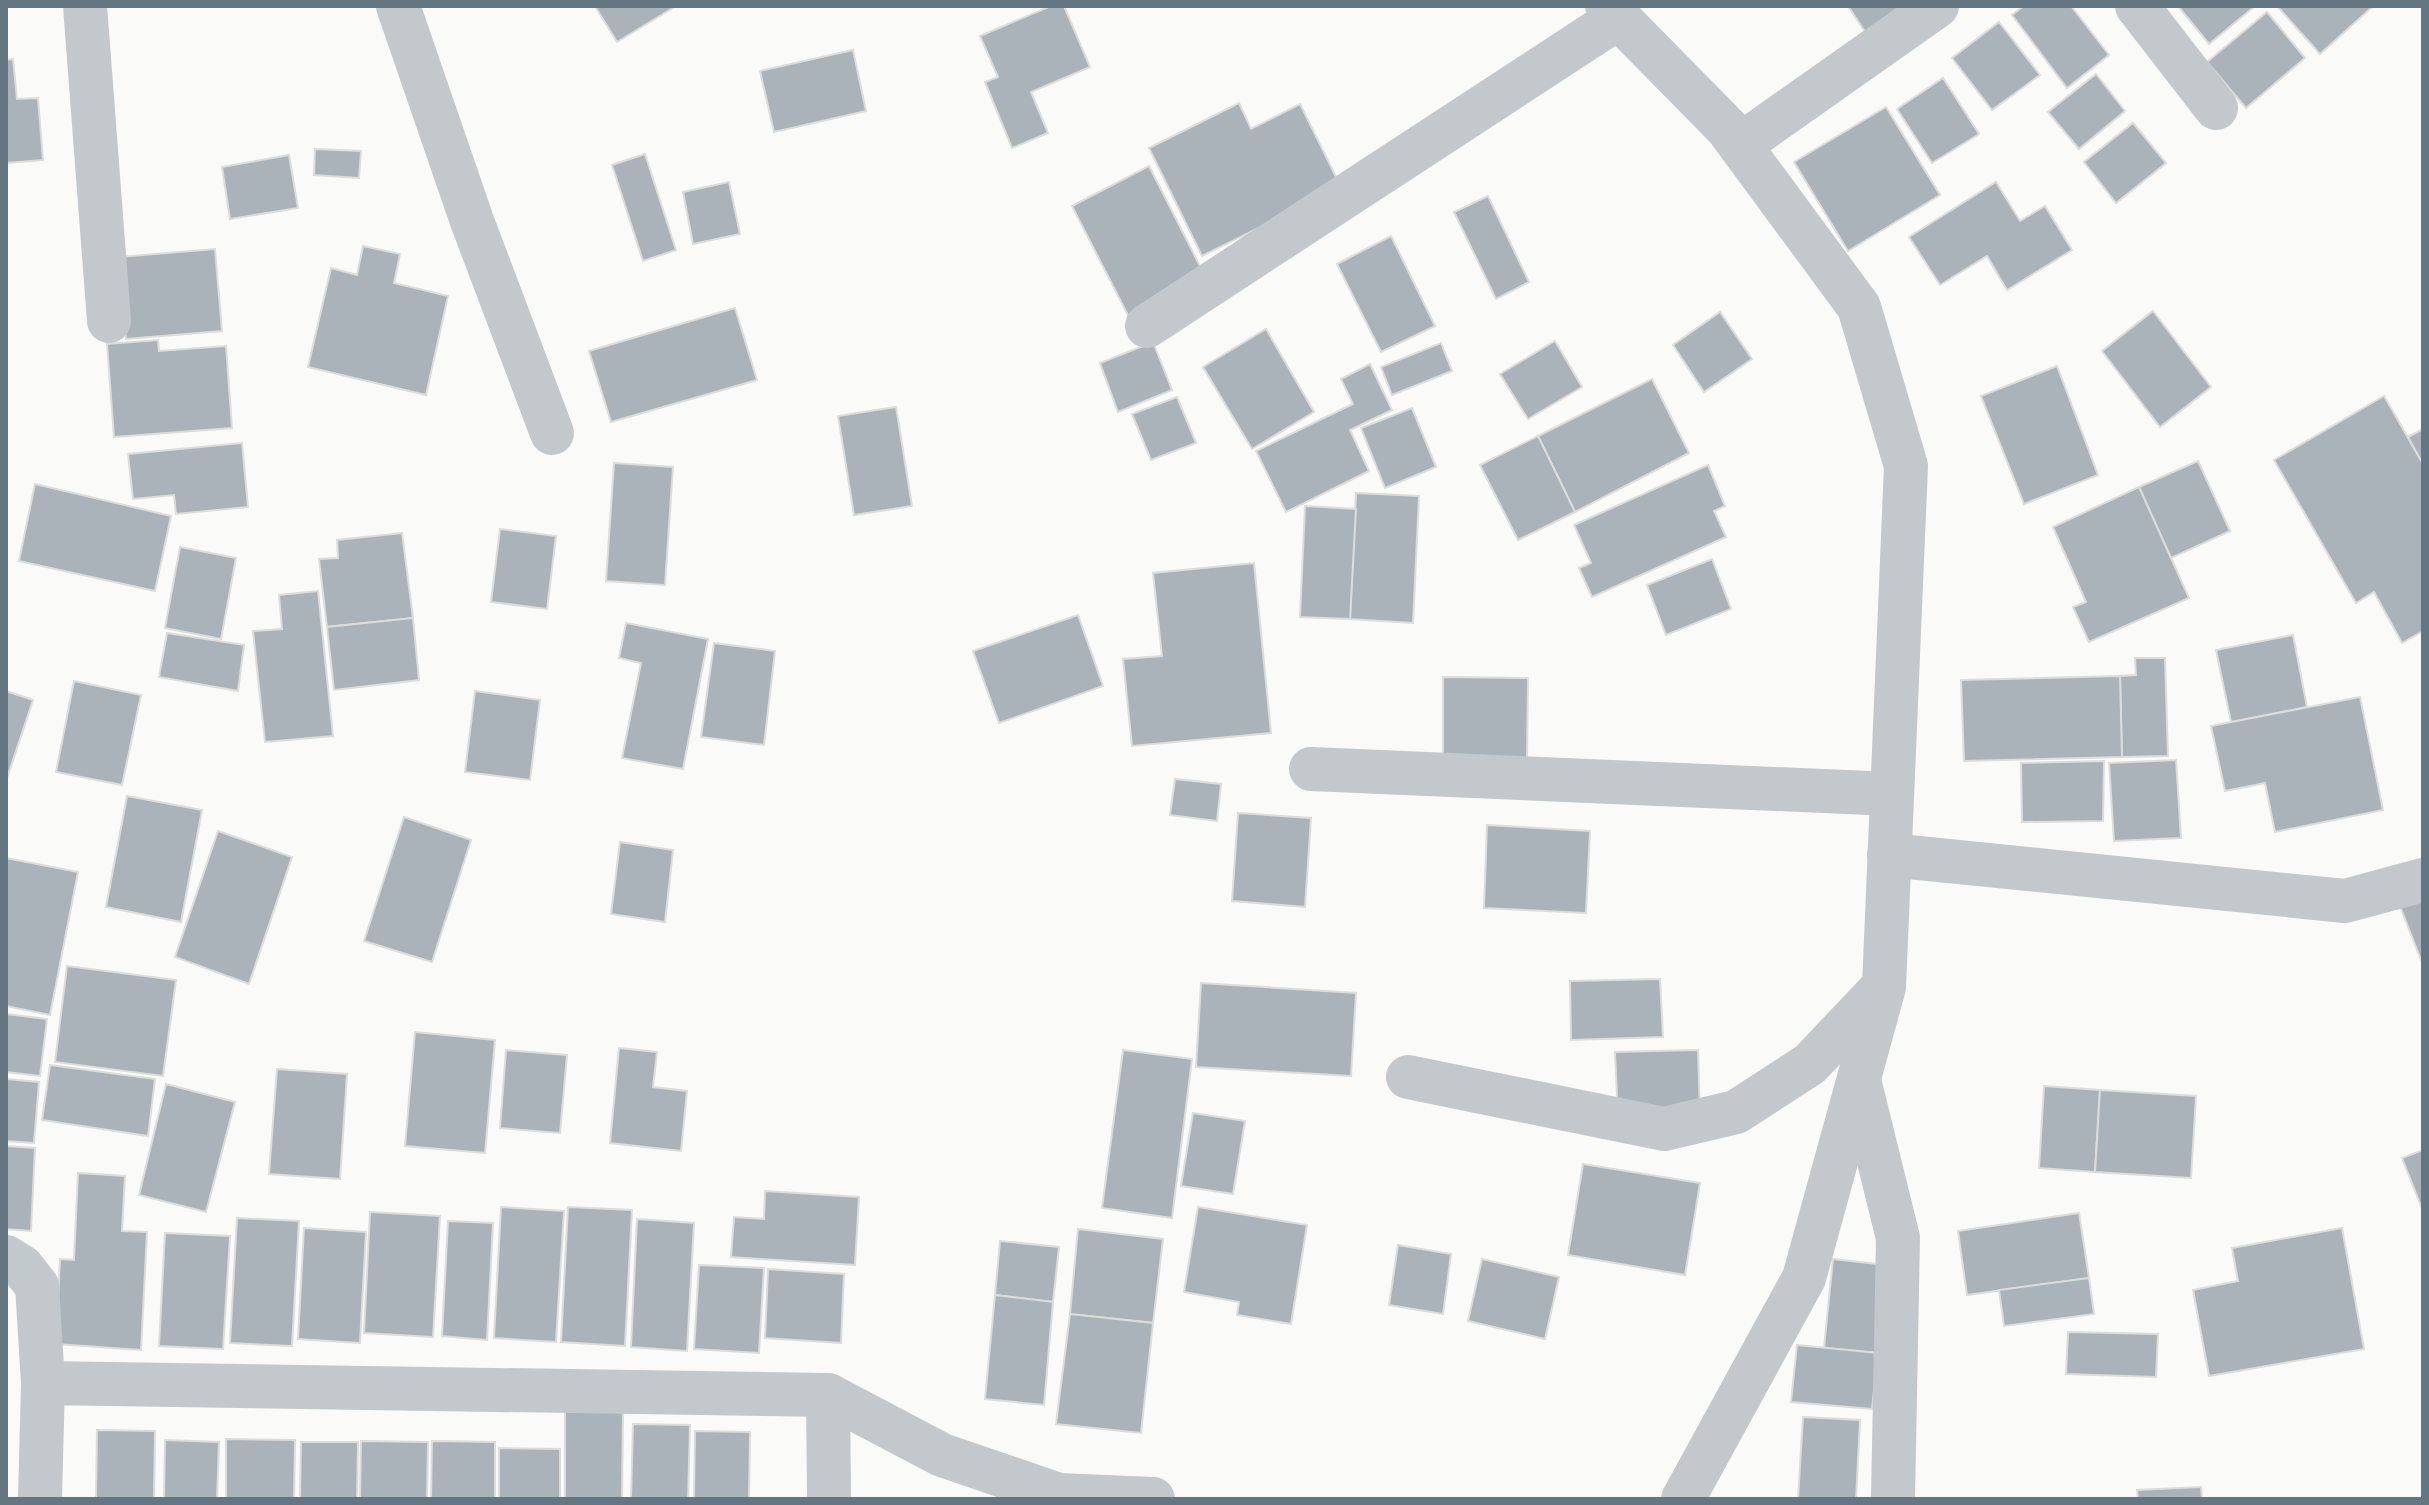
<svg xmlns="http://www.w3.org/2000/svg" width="2429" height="1505" viewBox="0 0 2429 1505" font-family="'Titillium Web',sans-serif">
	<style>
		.building { fill: #aab3b9; stroke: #dcdcda; stroke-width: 2 }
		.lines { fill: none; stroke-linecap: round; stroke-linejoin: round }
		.minor { stroke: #c3c8cc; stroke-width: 44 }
	</style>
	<rect width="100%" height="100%" fill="#fafaf8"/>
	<!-- building -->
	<g class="building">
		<path d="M595 6H676L617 42Z"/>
		<path d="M1051 6H1064L1090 67 1031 92 1048 133 1012 148 985 82 998 77 980 36Z"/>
		<path d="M1848 6H1906L1866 33Z"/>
		<path d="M2024 6H2071L2109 55 2067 88 2012 15Z"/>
		<path d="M2178 6H2255L2209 44Z"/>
		<path d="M2277 6H2369L2371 8 2320 54Z"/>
		<path d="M2267 12 2305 58 2246 108 2207 62Z"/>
		<path d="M1999 22 2040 75 1992 110 1952 58Z"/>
		<path d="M853 50 866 111 774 132 760 71Z"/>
		<path d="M13 59 17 99 38 98 43 160 6 163V60Z"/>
		<path d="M2096 74 2125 111 2079 149 2048 112Z"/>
		<path d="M1943 78 1979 134 1932 163 1897 109Z"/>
		<path d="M1239 103 1251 129 1300 104 1341 187 1202 256 1149 148Z"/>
		<path d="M1886 107 1940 195 1848 251 1794 162Z"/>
		<path d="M2133 123 2166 163 2116 203 2084 162Z"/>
		<path d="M315 149 361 151 359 178 314 175Z"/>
		<path d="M645 154 676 250 643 261 612 165Z"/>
		<path d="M289 155 298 208 230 219 222 167Z"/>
		<path d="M1149 166 1208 282 1131 321 1072 206Z"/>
		<path d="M729 182 740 234 693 244 683 192Z"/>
		<path d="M1996 182 2020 221 2045 206 2072 250 2007 290 1987 256 1940 285 1909 237Z"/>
		<path d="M1488 196 1529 282 1496 299 1454 212Z"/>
		<path d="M1391 236 1435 326 1381 352 1337 264Z"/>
		<path d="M363 246 400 254 394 283 448 296 426 395 308 367 331 268 357 275Z"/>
		<path d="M215 249 222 331 126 339 119 257Z"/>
		<path d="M735 308 757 380 611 422 589 351Z"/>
		<path d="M2153 311 2211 387 2160 427 2102 351Z"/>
		<path d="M1720 312 1752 359 1704 392 1673 345Z"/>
		<path d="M1266 329 1314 412 1252 449 1203 367Z"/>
		<path d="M158 340 159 351 226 346 232 428 114 437 107 344Z"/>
		<path d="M1555 341 1582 387 1528 419 1500 374Z"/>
		<path d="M1153 342 1172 390 1118 412 1100 363Z"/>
		<path d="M1441 343 1452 371 1392 395 1381 367Z"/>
		<path d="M1370 364 1392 410 1350 430 1369 471 1286 512 1256 451 1353 404 1341 379Z"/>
		<path d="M2057 366 2098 475 2024 504 1981 396Z"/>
		<path d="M1652 379 1689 453 1575 512 1538 436Z"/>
		<path d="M2384 396 2423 464V631L2402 643 2374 592 2356 603 2274 460Z"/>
		<path d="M1177 397 1196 443 1151 460 1132 414Z"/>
		<path d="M896 407 912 506 854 515 838 416Z"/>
		<path d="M1412 408 1436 467 1385 488 1361 428Z"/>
		<path d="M2423 429V464L2408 437Z"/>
		<path d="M1538 436 1575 512 1518 540 1480 465Z"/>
		<path d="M242 443 248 507 176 514 174 495 133 499 128 454Z"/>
		<path d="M2198 461 2230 531 2171 558 2139 487Z"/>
		<path d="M614 463 673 467 665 585 606 581Z"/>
		<path d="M1708 465 1725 506 1714 511 1726 537 1592 597 1579 568 1591 563 1574 525Z"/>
		<path d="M35 484 171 516 155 591 19 561Z"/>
		<path d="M2139 487 2189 598 2089 642 2073 607 2086 602 2053 527Z"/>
		<path d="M1356 493 1419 496 1413 623 1350 619Z"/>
		<path d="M1305 506 1356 509 1350 619 1300 617Z"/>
		<path d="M500 529 556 536 547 609 491 602Z"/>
		<path d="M402 533 413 618 327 627 319 559 338 558 337 540Z"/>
		<path d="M180 547 236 558 221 639 165 628Z"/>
		<path d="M1712 559 1731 609 1666 635 1647 585Z"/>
		<path d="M1254 563 1271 733 1132 746 1123 659 1162 656 1153 573Z"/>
		<path d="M318 591 333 736 265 742 253 631 282 629 279 595Z"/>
		<path d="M1078 615 1103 686 999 723 973 651Z"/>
		<path d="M413 618 419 680 334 690 327 627Z"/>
		<path d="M626 623 708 639 683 769 622 758 641 663 619 658Z"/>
		<path d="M167 633 244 645 238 691 159 677Z"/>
		<path d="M2293 635 2307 707 2231 722 2216 650Z"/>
		<path d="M714 643 775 651 764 745 701 737Z"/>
		<path d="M2135 658H2165L2168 756 2122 757 2120 676 2136 675Z"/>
		<path d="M2120 676 2122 757 1964 761 1961 680Z"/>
		<path d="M1443 677 1528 678 1527 758 1443 757Z"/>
		<path d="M74 681 141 695 122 785 56 772Z"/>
		<path d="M6 691 33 700 6 781Z"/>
		<path d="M475 691 540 700 530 780 465 772Z"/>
		<path d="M2360 697 2383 810 2275 832 2265 783 2225 791 2211 726Z"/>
		<path d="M2176 760 2181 838 2114 841 2109 763Z"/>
		<path d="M2104 761 2103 821 2022 822 2021 763Z"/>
		<path d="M1175 779 1221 784 1217 821 1170 815Z"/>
		<path d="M127 796 202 810 181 922 106 907Z"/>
		<path d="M1238 813 1311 818 1305 907 1232 901Z"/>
		<path d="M404 817 471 840 432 962 364 941Z"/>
		<path d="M1487 825 1590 831 1586 913 1484 908Z"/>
		<path d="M218 831 292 857 249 984 175 957Z"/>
		<path d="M620 842 673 850 665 922 611 914Z"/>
		<path d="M6 858 78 872 50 1015 6 1006Z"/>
		<path d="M2423 891V965L2398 901Z"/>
		<path d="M67 966 176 980 163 1076 55 1062Z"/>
		<path d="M1660 979 1663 1037 1571 1040 1570 981Z"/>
		<path d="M1201 983 1356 993 1351 1076 1196 1067Z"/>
		<path d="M6 1014 47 1019 40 1076 6 1072Z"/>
		<path d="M415 1032 495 1040 485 1153 405 1146Z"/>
		<path d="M619 1048 657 1052 653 1087 687 1091 681 1151 610 1143Z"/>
		<path d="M506 1050 567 1055 560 1133 500 1128Z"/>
		<path d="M1123 1050 1192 1059 1172 1218 1102 1208Z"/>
		<path d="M1698 1050 1700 1115 1618 1118 1615 1052Z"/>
		<path d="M50 1065 155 1079 148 1136 42 1120Z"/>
		<path d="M277 1069 347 1074 340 1179 269 1174Z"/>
		<path d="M6 1079 39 1082 34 1143 6 1141Z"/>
		<path d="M166 1084 235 1102 206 1212 139 1195Z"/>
		<path d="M2044 1086 2100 1090 2095 1172 2039 1168Z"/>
		<path d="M2100 1090 2196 1096 2191 1178 2095 1172Z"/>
		<path d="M1193 1113 1245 1121 1233 1194 1181 1186Z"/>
		<path d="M6 1146 35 1148 31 1231 6 1229Z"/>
		<path d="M2423 1150V1211L2402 1158Z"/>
		<path d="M1583 1164 1700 1183 1685 1275 1568 1255Z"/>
		<path d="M78 1173 125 1176 122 1231 147 1232 141 1350 56 1344 60 1259 74 1260Z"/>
		<path d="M765 1191 859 1197 855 1265 731 1257 734 1217 764 1219Z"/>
		<path d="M501 1207 564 1211 556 1342 494 1338Z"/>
		<path d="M568 1207 632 1210 625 1346 561 1342Z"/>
		<path d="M1198 1207 1307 1225 1291 1324 1237 1315 1239 1302 1184 1292Z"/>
		<path d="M370 1212 440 1216 433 1337 364 1333Z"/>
		<path d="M2079 1213 2089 1278 1967 1295 1958 1231Z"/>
		<path d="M237 1218 299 1221 292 1346 230 1343Z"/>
		<path d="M637 1219 694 1223 687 1351 631 1347Z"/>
		<path d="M448 1221 493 1223 487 1340 442 1336Z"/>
		<path d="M304 1228 366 1232 360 1343 298 1339Z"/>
		<path d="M2342 1228 2364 1349 2209 1376 2193 1290 2238 1281 2232 1248Z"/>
		<path d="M1078 1229 1163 1239 1153 1323 1070 1314Z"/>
		<path d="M165 1233 230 1236 223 1349 159 1346Z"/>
		<path d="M1000 1241 1059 1247 1053 1302 995 1295Z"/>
		<path d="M1398 1245 1451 1254 1443 1314 1389 1305Z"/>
		<path d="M1482 1259 1559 1277 1545 1339 1468 1321Z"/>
		<path d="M1833 1259 1886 1265 1878 1353 1824 1348Z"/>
		<path d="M699 1265 764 1268 759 1353 694 1349Z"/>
		<path d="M768 1269 844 1274 841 1343 765 1338Z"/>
		<path d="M2089 1278 2094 1314 2004 1326 1999 1290Z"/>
		<path d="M995 1295 1053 1302 1044 1405 985 1399Z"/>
		<path d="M1070 1314 1153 1323 1141 1433 1056 1424Z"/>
		<path d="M2068 1332 2158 1334 2156 1377 2066 1374Z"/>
		<path d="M1797 1345 1878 1353 1872 1409 1791 1402Z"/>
		<path d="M565 1408 623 1409 622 1499 565 1498Z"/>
		<path d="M1803 1417 1860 1420 1856 1499H1798Z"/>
		<path d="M633 1424 690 1425 688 1499H631Z"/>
		<path d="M97 1430 155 1431 154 1499H96Z"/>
		<path d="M695 1431 750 1432 749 1499H694Z"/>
		<path d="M226 1439 295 1440 294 1499H226Z"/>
		<path d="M165 1440 219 1442 217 1499H164Z"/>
		<path d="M361 1441 428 1442 427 1499H360Z"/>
		<path d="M432 1441 495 1442V1499H431Z"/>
		<path d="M301 1442H358L357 1499H300Z"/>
		<path d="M499 1448 560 1449V1499H499Z"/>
		<path d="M2201 1487 2202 1499H2138L2137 1490Z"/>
	</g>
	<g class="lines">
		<!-- minor -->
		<g class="minor">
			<path d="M85 6 109 321"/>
			<path d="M398 6 472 221 552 433"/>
			<path d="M1607 6 1727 128 1859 307 1906 466 1884 987 1804 1278 1683 1499"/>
			<path d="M2137 6 2216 108"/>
			<path d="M1740 145 1937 6"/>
			<path d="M1147 326 1618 18"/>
			<path d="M1311 769 1892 794"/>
			<path d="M1889 855 2345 901 2423 880"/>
			<path d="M1408 1077 1664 1129 1736 1112 1810 1064 1880 990"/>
			<path d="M1859 1080 1898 1238 1893 1499"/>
			<path d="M6 1257 22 1267 37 1286 43 1383 40 1499"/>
			<path d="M43 1383 828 1395 942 1455 1059 1495 1153 1499"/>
			<path d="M828 1395 829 1499"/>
		</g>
	</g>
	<!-- border -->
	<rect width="2429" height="1505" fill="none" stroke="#657683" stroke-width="16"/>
</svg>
